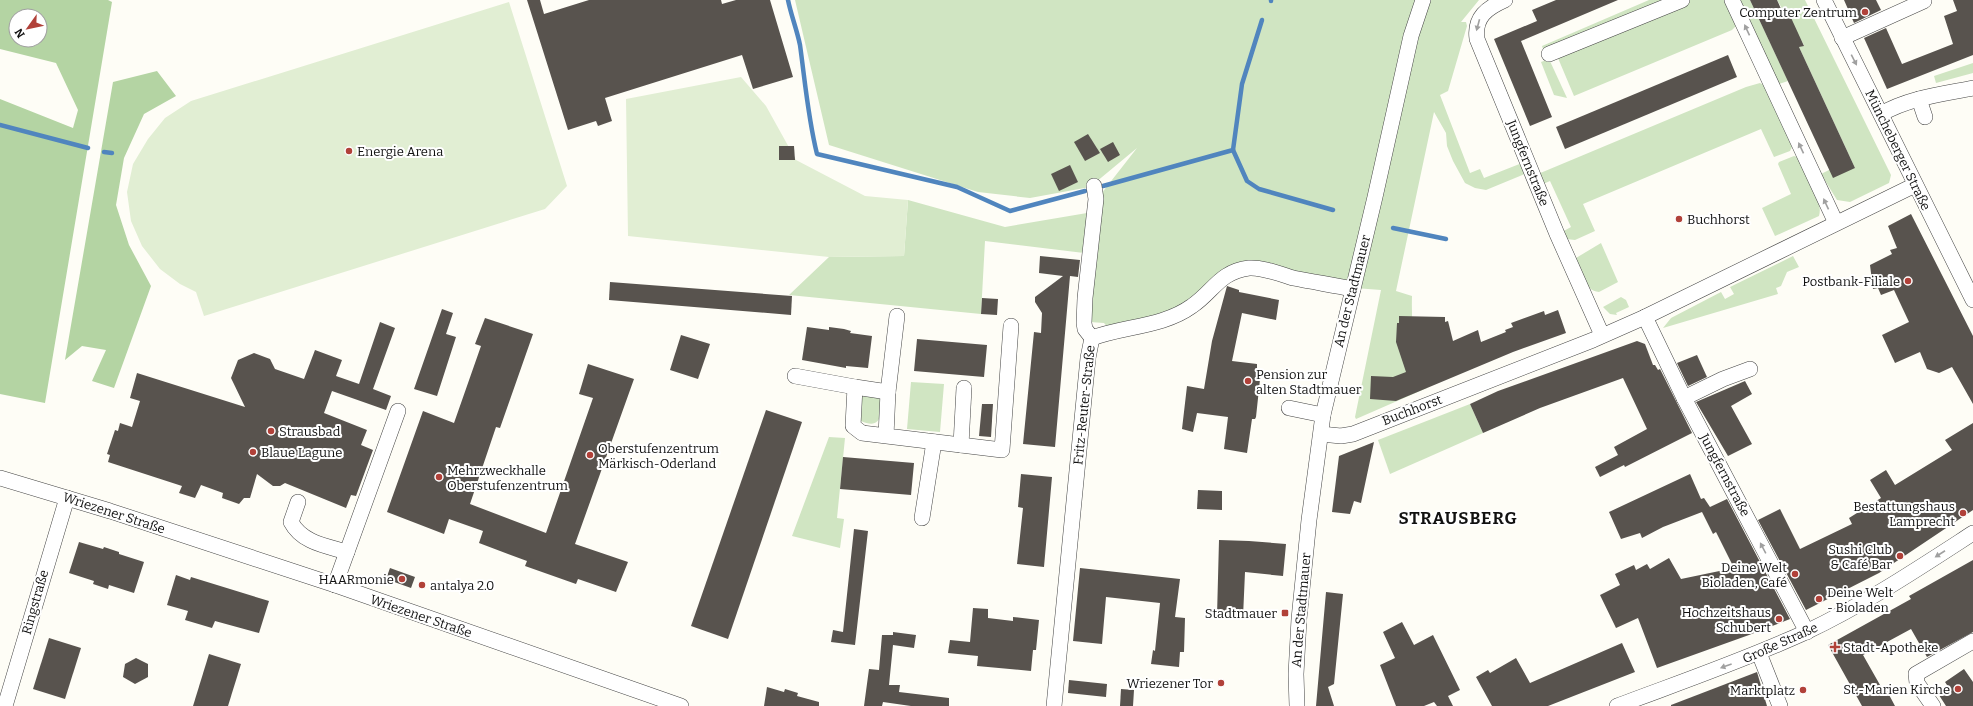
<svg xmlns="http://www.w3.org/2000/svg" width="1973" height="706" viewBox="0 0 1973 706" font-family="Bitter,serif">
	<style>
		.green { fill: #d0e5c2 }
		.forest { fill: #b4d4a3; fill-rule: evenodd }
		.pitch { fill: #e1eed3 }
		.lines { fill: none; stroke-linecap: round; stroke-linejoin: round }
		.stream { stroke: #5085be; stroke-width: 4.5 }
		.building { fill: #58534e }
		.minor-casing { stroke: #444; stroke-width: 16 }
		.minor { stroke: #fff; stroke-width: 15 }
		.oneway { fill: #a0a0a0 }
		.poi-dot { fill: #b14139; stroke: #fff; stroke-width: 1.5 }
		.labels { text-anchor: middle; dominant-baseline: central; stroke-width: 4; stroke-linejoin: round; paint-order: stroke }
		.poi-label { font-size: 13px; fill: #111; stroke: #fff; text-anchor: end }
		.street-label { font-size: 13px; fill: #111; stroke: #fff }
		.district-label { font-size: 17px; font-weight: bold; letter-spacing: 1px; fill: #111; stroke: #fff }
	</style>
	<rect width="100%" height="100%" fill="#fefdf6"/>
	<!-- green -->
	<g class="green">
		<path d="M795 0H1479L1461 22H1466L1467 26 1448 91 1440 95 1470 173 1480 169 1484 178 1522 163 1527 173 1486 190 1475 188 1465 183 1453 161 1447 146 1446 133 1434 112 1396 291 1412 296C1411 328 1415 359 1427 388L1356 419 1355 417 1381 290 1355 288 1315 274H1280L1251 268 1203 298 1111 331 1104 323 1090 322 1101 194 1137 148 1090 187 1030 198 978 192 829 145Z"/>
		<path d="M1649 0H1727L1736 26 1732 30 1574 96 1555 51 1545 55 1542 46Z"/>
		<path d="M1739 0H1750L1788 81 1779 84Z"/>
		<path d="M1777 0H1805L1891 175 1889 183 1850 202 1837 200 1821 174 1829 170 1855 168 1799 47 1804 45Z"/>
		<path d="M1549 59 1567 98 1554 95 1541 62Z"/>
		<path d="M1973 63V73L1936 83 1934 76Z"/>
		<path d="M1760 83 1764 85 1790 142 1792 147 1790 151 1774 157 1761 129 1583 204 1595 231 1575 240 1566 239 1560 233 1571 227 1550 181 1543 184 1538 174 1746 87Z"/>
		<path d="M1794 156 1798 157C1805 172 1824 200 1819 216L1775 236 1762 208 1791 194 1778 164 1779 162Z"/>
		<path d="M908 200 1005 227 1087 213 1084 253 985 241 981 314 789 295 829 257 904 256Z"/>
		<path d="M1601 243 1618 282 1599 292C1584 291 1580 270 1576 258Z"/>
		<path d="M1793 256 1799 267 1787 272 1781 286 1776 288 1778 294 1663 328 1671 318 1721 292 1725 299 1734 294 1730 287Z"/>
		<path d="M1621 297 1626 300 1629 307 1616 313 1617 315 1610 314 1603 307Z"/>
		<path d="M911 382 944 384 940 432 907 429Z"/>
		<path d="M868 395C872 395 877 395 880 399 882 403 881 408 881 412 879 425 872 426 861 421L862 397Z"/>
		<path d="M1470 404 1483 433 1390 474 1378 440Z"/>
		<path d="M829 437 845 438 837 518 844 519 840 548 792 536Z"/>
	</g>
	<!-- forest -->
	<g class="forest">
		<path d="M0 0H108L112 2 45 403 0 394V99L73 128 78 110 56 63 0 49ZM16 16H40V40H16Z"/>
		<path d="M157 71 176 96 144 114 124 158 116 205 129 245 151 286 114 388 92 381 106 350 82 346 65 360 113 82Z"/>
	</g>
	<!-- pitch -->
	<g class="pitch">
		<path d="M509 2 567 186 545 209 204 316 196 292 180 284 160 269 142 246 131 221 127 192 133 164 148 139 165 118 191 101Z"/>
		<path d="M741 77 766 106 796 160 865 196 908 200 904 256 829 257 628 236 626 99Z"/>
	</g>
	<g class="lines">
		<!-- stream -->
		<g class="stream">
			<path d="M788 0C791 15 797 30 800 45 805 81 808 118 817 154L957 187 1010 211 1085 191"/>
			<path d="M1271 1V0"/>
			<path d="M0 125 88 148"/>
			<path d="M1233 150 1247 181 1259 189 1333 210"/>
			<path d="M104 152 112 153"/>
			<path d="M1103 186 1233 150 1242 84 1262 20"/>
			<path d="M1393 228 1446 239"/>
		</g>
	</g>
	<!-- building -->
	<g class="building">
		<path d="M527 0H540L544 14 589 0H721L722 4 736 0H770L793 77 753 89 742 55 605 98 612 121 598 126 596 121 568 130Z"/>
		<path d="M1556 0H1618L1521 41 1552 117 1530 126 1494 39 1537 21 1532 10Z"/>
		<path d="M1750 0H1777L1782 11 1787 9 1804 46 1799 47 1855 168 1833 178Z"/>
		<path d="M1844 0H1876L1881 10 1854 23Z"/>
		<path d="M1953 0H1973V55L1887 89 1864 38 1886 28 1902 64 1953 44 1944 16 1957 11Z"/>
		<path d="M1728 55 1737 77 1565 149 1556 127Z"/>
		<path d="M1088 134 1100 153 1085 161 1074 142Z"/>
		<path d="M1113 142 1120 155 1108 162 1100 149Z"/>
		<path d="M779 146H794L795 160H779Z"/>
		<path d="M1070 165 1078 182 1059 191 1051 174Z"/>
		<path d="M1911 214 1973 336V404L1952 367 1939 373 1927 369 1920 352 1895 363 1882 335 1909 322 1894 290 1881 295 1878 288 1873 289 1870 265 1892 254 1890 250 1897 248 1888 226Z"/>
		<path d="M1040 256 1080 260 1078 277 1070 276 1055 447 1023 444 1034 332 1041 333 1042 313 1035 302V297L1063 276 1039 273Z"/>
		<path d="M610 282 792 296 791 315 609 300Z"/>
		<path d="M1227 286 1239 290V292L1279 300 1276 320 1242 313 1232 361 1257 364V369L1261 370 1256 417 1255 419H1252L1247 453 1224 449 1228 417 1197 413 1193 432 1182 429 1187 386 1204 389 1212 341Z"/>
		<path d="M982 298 998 299 997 315 981 314Z"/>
		<path d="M442 309 453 313 446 334 456 337 437 396 414 389Z"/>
		<path d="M1558 310 1566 333 1513 352 1396 401 1370 399 1371 376 1393 377 1406 372 1396 342 1397 323H1399V316L1445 317V322L1448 321 1453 341 1478 330 1481 342 1506 332 1505 330 1513 327 1511 323 1544 311 1545 315Z"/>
		<path d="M485 318 533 334 500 428 496 427 470 504 546 533 593 398 579 394 588 364 634 379 575 544 628 562 616 592 578 579 576 584 525 566 527 561 479 543 483 531 449 519 444 534 387 512 423 411 454 423 481 346 475 344Z"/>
		<path d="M380 322 395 328 373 389 391 396 386 410 332 391 324 413 367 430 361 445 373 450 356 496 351 495 346 508 285 483 280 486H273L257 474 250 498H244L239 504 222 498 223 493 201 485 195 498 179 493 182 486 108 462 110 455 107 454 115 430 118 431 120 423 132 427 140 401 130 398 137 373 245 407 231 378 238 360 254 353 270 359 275 369 304 379 315 350 342 360 336 376 359 384Z"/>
		<path d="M807 327 829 330V327L844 329 851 331 850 333 872 336 868 368 846 366V368L802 360Z"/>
		<path d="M681 335 710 344 698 379 670 370Z"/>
		<path d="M917 339 987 345 984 377 914 371Z"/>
		<path d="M1637 341 1645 344 1653 365H1655L1658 370 1660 369 1692 433 1625 467 1624 465 1600 477 1595 467 1618 455 1614 447 1647 429 1623 378 1540 408 1483 433 1470 404 1498 391Z"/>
		<path d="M1697 355 1707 377 1688 386 1677 363Z"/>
		<path d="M1745 381 1752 394 1731 406 1752 444 1728 456 1696 402Z"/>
		<path d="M982 404H993L991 437 979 436Z"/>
		<path d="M766 410 802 422 728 639 691 626Z"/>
		<path d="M1973 423V510L1879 573 1806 610 1758 520 1780 509 1800 549 1852 524 1849 518 1881 498 1870 480 1886 470 1895 485 1952 450 1945 440Z"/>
		<path d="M1374 442 1361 503 1354 501 1350 514 1332 512 1339 456Z"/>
		<path d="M843 457 914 463 911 495 840 489Z"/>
		<path d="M1021 474 1052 477 1044 567 1017 564 1023 508 1018 507Z"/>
		<path d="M1690 474 1701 499 1704 498 1710 507 1727 499 1790 619 1749 635 1657 668 1638 618 1616 628 1600 595 1620 585 1615 574 1634 565 1636 570 1647 564 1650 569 1669 558 1681 579 1734 568 1716 532 1713 534 1702 512 1663 527 1642 538 1640 533 1621 539 1609 512Z"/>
		<path d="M1198 490 1222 491V510L1197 509Z"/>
		<path d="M854 529 868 531 855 645 831 642 833 630 843 632Z"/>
		<path d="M1219 540 1249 541 1286 544 1283 576 1245 572 1243 617 1217 616Z"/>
		<path d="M79 542 103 549 104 547 119 552V554L144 562 134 593 109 585 108 589 93 584 94 581 69 573Z"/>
		<path d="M1973 560V632L1927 657 1911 629 1863 655 1884 692 1887 691 1895 706H1862L1828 645 1911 599 1909 596Z"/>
		<path d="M390 568 415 577 411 588 386 579Z"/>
		<path d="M1080 568 1180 579 1175 617 1185 618 1184 652H1180L1179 667 1151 664 1153 650 1155 651 1160 603 1106 597 1102 644 1073 641Z"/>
		<path d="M176 575 190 580 191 577 269 601 259 633 215 621 212 628 185 620 188 611 167 605Z"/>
		<path d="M1326 592 1343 594 1334 684 1328 687 1334 706H1316Z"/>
		<path d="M973 608 988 609V618L1013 621V617L1039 620 1036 650H1033L1031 671 977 666 978 656 948 653 950 640 970 642Z"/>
		<path d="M1402 622 1414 645 1433 635 1460 690 1448 696 1453 706H1437L1434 702 1424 706H1396L1380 665 1395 658 1383 632Z"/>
		<path d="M893 632 916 635 914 648 893 645 889 685H900L899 692 949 698V706H911L883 702 882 706H864L869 669 879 670 882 635H893Z"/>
		<path d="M49 638 81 648 65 699 33 689Z"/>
		<path d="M1622 643 1635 672 1548 706H1492L1476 677 1488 670 1490 673 1516 658 1530 683Z"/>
		<path d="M209 654 241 664 228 706H193Z"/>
		<path d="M136 658 148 664V677L135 684 123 677 125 664Z"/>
		<path d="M1964 669 1973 682V706H1946L1937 692 1947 685 1945 682Z"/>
		<path d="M1757 672 1767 706H1671V705Z"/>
		<path d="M1069 680 1107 684 1106 697 1068 693Z"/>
		<path d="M767 687 784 692 785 689 798 693 797 696 819 702V706H764Z"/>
		<path d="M1121 689 1134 690 1133 706H1120Z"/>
	</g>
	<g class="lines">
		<!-- minor casing -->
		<g class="minor-casing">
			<g id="minor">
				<path d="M1505 0C1487 8 1474 17 1477 39L1557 234 1602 335"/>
				<path d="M1732 0 1836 223"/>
				<path d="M1824 0 1973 300"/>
				<path d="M1842 38 1924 1"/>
				<path d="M1549 54 1682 0"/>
				<path d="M1919 99 1925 117"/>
				<path d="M1881 114C1908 98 1942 94 1973 88"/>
				<path d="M1645 317 1684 398 1807 632"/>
				<path d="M1092 338C1124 326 1163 327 1192 306 1214 291 1219 272 1249 268 1262 267 1280 274 1293 278 1313 282 1333 285 1353 289"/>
				<path d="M1092 338 1085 329 1084 323 1085 298 1096 199 1094 186"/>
				<path d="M795 376 855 387"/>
				<path d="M888 392 897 316"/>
				<path d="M1684 398 1723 379 1750 369"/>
				<path d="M1289 408 1323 415"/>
				<path d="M1321 434 1341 436 1353 434 1593 340 1645 317 1915 185"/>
				<path d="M886 436 888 392 855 387 853 426 862 433 1002 450 1011 326"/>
				<path d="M961 445 964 388"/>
				<path d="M0 478 110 511 335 585 681 706"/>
				<path d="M298 502 291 522C302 543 327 546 347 552"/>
				<path d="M922 518 934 442"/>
				<path d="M335 585 398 411"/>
				<path d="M1759 653 1780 706"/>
				<path d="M5 706 67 498"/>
				<path d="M1054 706 1088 358 1092 338"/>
				<path d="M1297 706 1296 674 1299 619 1309 520 1323 415 1375 197 1411 36 1423 0"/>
				<path d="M1617 706C1681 682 1745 660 1806 632 1865 604 1919 568 1973 533"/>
				<path d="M1933 706 1917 683 1916 674 1973 641"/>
			</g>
		</g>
		<!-- minor -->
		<use href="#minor" class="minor"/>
	</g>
	<!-- one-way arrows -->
	<defs><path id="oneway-solid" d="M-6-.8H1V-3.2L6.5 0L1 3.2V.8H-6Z"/></defs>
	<g class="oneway">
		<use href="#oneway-solid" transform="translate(1478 25) rotate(105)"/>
		<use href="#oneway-solid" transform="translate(1747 30) rotate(-115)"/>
		<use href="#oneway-solid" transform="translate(1854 60) rotate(63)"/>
		<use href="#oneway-solid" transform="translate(1801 148) rotate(-115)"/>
		<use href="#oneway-solid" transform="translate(1826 204) rotate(-115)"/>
		<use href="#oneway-solid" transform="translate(1763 548) rotate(-118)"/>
		<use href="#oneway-solid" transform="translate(1940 554) rotate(147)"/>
		<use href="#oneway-solid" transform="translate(1726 666) rotate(160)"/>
	</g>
	<!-- markers -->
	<g class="poi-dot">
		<circle cx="1865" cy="12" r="4"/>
		<circle cx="349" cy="151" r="4"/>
		<circle cx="1679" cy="219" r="4"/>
		<circle cx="1908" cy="281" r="4"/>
		<circle cx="1248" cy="381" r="4"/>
		<circle cx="271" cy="431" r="4"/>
		<circle cx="253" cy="452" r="4"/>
		<circle cx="590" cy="455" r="4"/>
		<circle cx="439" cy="477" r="4"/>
		<circle cx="1963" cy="513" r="4"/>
		<circle cx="1900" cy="556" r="4"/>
		<circle cx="1795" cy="574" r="4"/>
		<circle cx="402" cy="579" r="4"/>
		<circle cx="422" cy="585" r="4"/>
		<circle cx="1819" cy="599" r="4"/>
		<rect x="1281" y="609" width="8" height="8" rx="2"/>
		<circle cx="1779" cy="619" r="4"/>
		<path d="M1833 641h4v4h4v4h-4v4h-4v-4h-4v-4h4z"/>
		<circle cx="1221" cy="683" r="4"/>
		<circle cx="1958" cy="689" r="4"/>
		<circle cx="1803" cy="690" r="4"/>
	</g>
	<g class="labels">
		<!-- poi labels -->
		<g class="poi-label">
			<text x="1857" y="12">Computer Zentrum</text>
			<text x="357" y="151" text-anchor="start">Energie Arena</text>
			<text x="1687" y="219" text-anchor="start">Buchhorst</text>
			<text x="1900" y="281">Postbank-Filiale</text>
			<text x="1256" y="374" text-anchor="start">Pension zur<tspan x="1256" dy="15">alten Stadtmauer</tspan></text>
			<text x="279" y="431" text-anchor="start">Strausbad</text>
			<text x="598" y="448" text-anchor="start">Oberstufenzentrum<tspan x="598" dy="15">Märkisch-Oderland</tspan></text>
			<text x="261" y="452" text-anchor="start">Blaue Lagune</text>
			<text x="447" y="470" text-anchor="start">Mehrzweckhalle<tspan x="447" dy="15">Oberstufenzentrum</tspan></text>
			<text x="1955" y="506">Bestattungshaus<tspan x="1955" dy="15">Lamprecht</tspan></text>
			<text x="1892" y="549">Sushi Club<tspan x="1892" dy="15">&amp; Café Bar</tspan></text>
			<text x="1787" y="567">Deine Welt<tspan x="1787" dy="15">Bioladen, Café</tspan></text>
			<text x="394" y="579">HAARmonie</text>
			<text x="430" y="585" text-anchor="start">antalya 2.0</text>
			<text x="1827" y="592" text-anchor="start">Deine Welt<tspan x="1827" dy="15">- Bioladen</tspan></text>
			<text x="1771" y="612">Hochzeitshaus<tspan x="1771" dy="15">Schubert</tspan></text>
			<text x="1277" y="613">Stadtmauer</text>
			<text x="1843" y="647" text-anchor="start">Stadt-Apotheke</text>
			<text x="1213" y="683">Wriezener Tor</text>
			<text x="1950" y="689">St.-Marien Kirche</text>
			<text x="1795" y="690">Marktplatz</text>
		</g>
		<!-- street labels -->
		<g class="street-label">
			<text transform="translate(1898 150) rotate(64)">Müncheberger Straße</text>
			<text transform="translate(1528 163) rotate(68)">Jungfernstraße</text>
			<text transform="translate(1352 291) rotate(-76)">An der Stadtmauer</text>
			<text transform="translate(1084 405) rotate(-84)">Fritz-Reuter-Straße</text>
			<text transform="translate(1412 410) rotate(-21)">Buchhorst</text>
			<text transform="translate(1725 475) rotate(62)">Jungfernstraße</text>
			<text transform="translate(114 513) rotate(18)">Wriezener Straße</text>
			<text transform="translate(35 602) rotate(-74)">Ringstraße</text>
			<text transform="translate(1301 610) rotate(-85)">An der Stadtmauer</text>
			<text transform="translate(421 616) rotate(19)">Wriezener Straße</text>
			<text transform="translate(1780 643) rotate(-24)">Große Straße</text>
		</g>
		<!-- district labels -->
		<g class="district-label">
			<text x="1458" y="518">STRAUSBERG</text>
		</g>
	</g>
	<!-- north arrow -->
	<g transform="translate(28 28) rotate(237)"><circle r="19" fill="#ffffff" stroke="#a0a0a0"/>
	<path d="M0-3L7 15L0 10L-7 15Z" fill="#b14139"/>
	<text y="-6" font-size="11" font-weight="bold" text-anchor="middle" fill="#111111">N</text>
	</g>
</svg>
